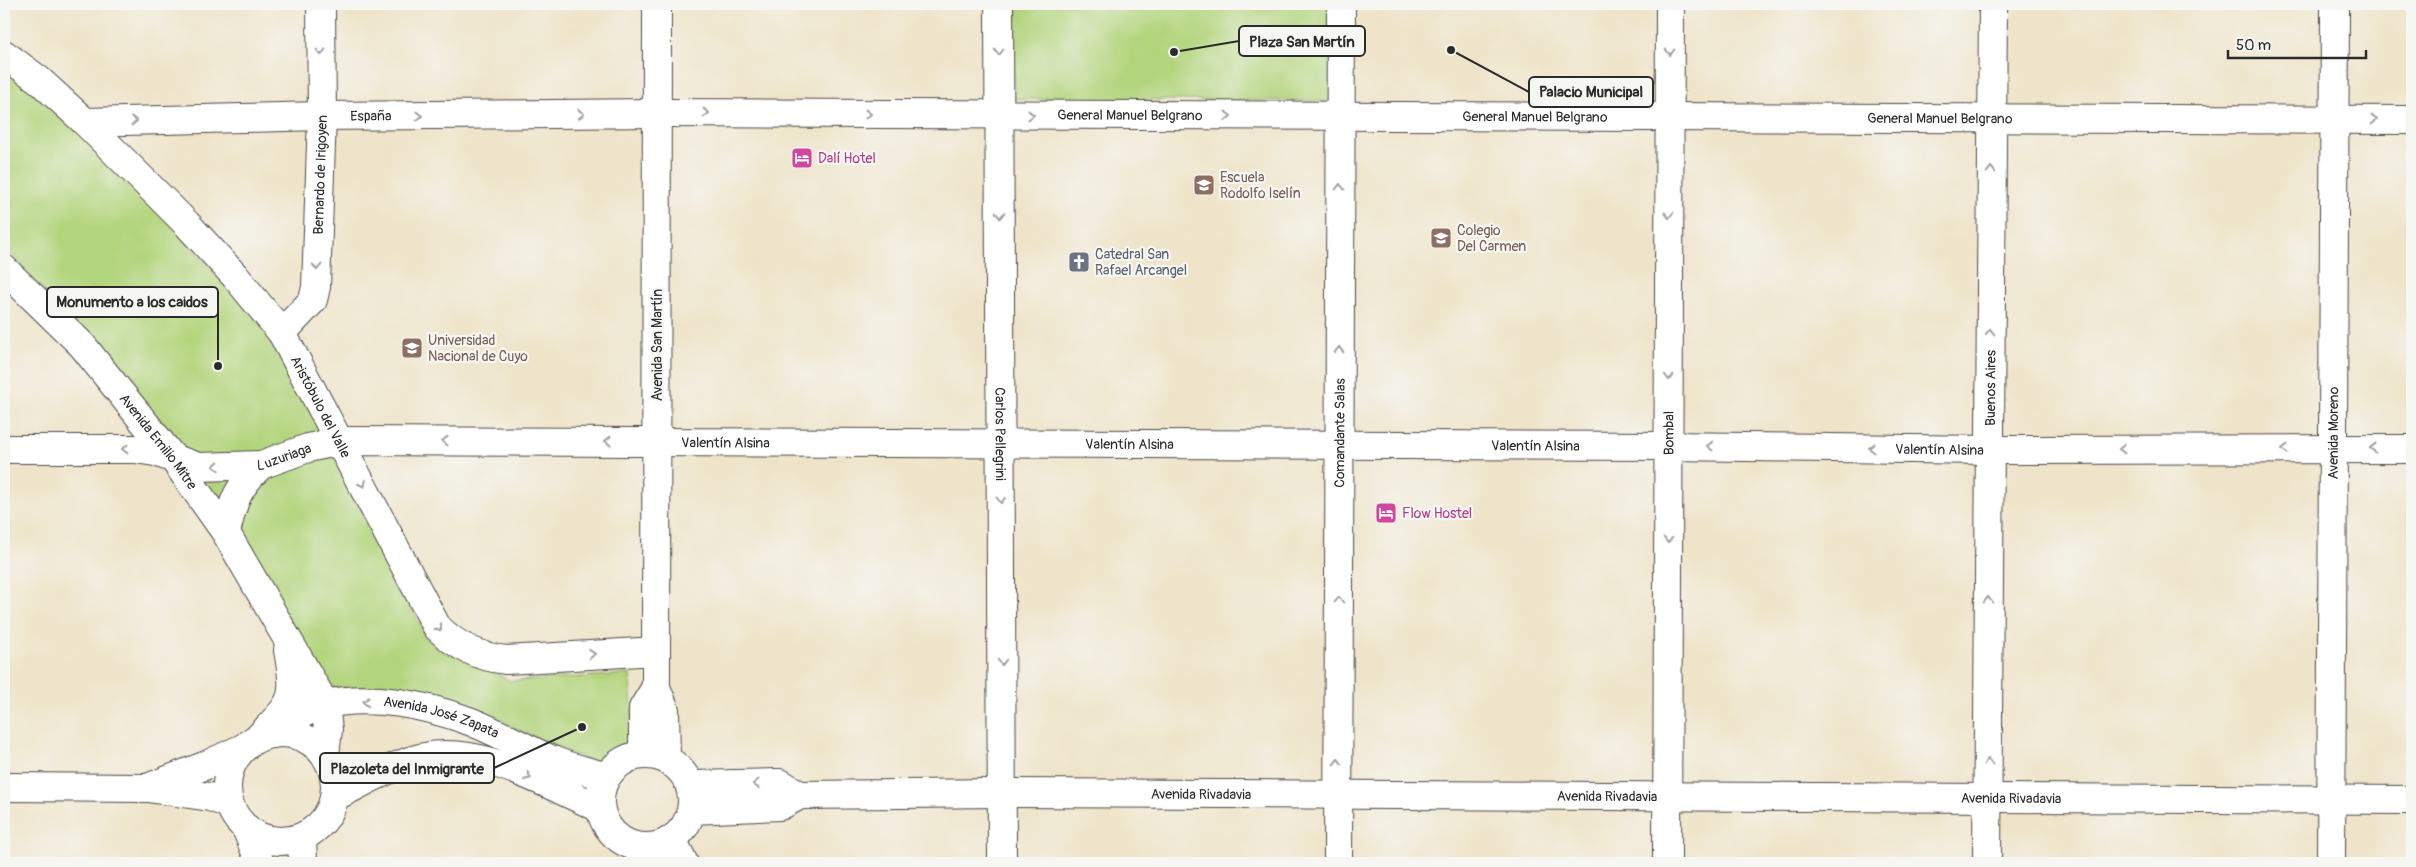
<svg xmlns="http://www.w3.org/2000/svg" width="2416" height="867" viewBox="0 0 2416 867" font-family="Pangolin,sans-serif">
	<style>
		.green { fill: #b2d47c; stroke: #6e8054 }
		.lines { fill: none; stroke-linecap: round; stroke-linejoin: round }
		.minor-casing { stroke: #484743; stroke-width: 30 }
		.major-casing { stroke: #484743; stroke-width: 30 }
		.minor { stroke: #fff; stroke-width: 28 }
		.major { stroke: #fff; stroke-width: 28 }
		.oneway { stroke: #a0a0a0 }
		.labels { text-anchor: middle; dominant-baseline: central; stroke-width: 4.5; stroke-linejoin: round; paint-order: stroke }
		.street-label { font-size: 14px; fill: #2b2b2b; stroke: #f6f6f2 }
		.hotel-label { font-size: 14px; fill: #b23c85; stroke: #f6f6f2; text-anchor: start }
		.education-label { font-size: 14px; fill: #785e54; stroke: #f6f6f2; text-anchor: start }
		.worship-label { font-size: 14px; fill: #5b616d; stroke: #f6f6f2; text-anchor: start }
		.leader { fill: none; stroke: #2b2b2b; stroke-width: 2 }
		.callout-dot { fill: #2b2b2b; stroke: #f6f6f2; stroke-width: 2 }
		.callout { fill: #f6f6f2; stroke: #2b2b2b; stroke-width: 2 }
		.callout-label { font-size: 15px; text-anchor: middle; font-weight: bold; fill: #2b2b2b }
	</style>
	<rect width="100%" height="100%" fill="#f6f6f2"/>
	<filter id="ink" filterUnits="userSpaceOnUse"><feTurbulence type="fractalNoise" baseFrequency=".02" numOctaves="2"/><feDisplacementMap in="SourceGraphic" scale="10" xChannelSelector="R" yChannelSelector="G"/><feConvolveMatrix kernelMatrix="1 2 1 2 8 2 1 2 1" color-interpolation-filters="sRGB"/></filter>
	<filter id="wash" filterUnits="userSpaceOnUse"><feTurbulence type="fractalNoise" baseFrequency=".0096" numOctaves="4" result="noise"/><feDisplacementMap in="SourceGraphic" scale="20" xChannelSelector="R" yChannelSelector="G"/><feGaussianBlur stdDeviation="1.12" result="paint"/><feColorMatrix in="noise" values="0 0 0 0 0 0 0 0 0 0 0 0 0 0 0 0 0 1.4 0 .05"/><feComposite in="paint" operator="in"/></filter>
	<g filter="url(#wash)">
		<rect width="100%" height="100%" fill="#eee4c9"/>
		<!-- green -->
		<g class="green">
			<path d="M1015 4H1333L1332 101 1014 99Z"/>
			<path d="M4 68 81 125 281 346 324 436 428 640 511 681 630 674 634 749 595 764 476 711 399 688H329L173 442 4 245Z"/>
			<path d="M670 850 677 863H647V856Z"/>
		</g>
	</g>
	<g filter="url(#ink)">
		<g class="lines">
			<!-- minor casing -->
			<g class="minor-casing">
				<g id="minor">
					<path id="s1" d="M999 4 1002 863"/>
					<path id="s2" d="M4 54 39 80 85 122 187 224 235 276 282 333 437 627C456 646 479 657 506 660L656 651"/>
					<path id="s3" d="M85 122 322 116 657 113 2412 120"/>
					<path id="s4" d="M4 269 82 345 173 458 226 533 325 704 328 730 325 755"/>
					<path id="s5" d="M282 333 313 300 316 287 322 116 321 4"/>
					<path id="s6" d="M4 449H135L155 452 198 467 261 465 308 448 340 441 1669 446 1989 450 2412 449"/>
					<path d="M226 533C233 501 237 488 261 465"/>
					<path d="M258 738C294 700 297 702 288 650"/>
					<path d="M246 828 260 863"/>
					<path d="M302 837 303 863"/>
					<path d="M672 839 684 863"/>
					<path d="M641 863V847"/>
					<path id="s7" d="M1338 863 1341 4"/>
					<path id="s8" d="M1667 863 1670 4"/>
					<path id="s9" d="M1987 863 1993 4"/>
					<path id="s10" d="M2331 863 2335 4"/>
				</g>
			</g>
			<!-- major casing -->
			<g class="major-casing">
				<g id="major">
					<path d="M657 4 656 687 665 710 666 758"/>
					<circle cx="281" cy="787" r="54"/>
					<path id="s11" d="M273 734C289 723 307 708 326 704 371 694 426 705 469 721 498 732 526 749 555 761 571 768 589 771 606 777"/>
					<path d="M643 754V708L656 687"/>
					<circle cx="646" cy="801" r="46"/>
					<path d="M690 785 780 783 800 795"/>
					<path d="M4 787 147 788 204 766 245 747"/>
					<path d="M148 788 210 797 229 804"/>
					<path d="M334 797C357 786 400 761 424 757 485 746 546 785 600 808"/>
					<path id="s12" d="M692 810 780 806 800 795 1002 793 2412 800"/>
				</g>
			</g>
			<!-- minor -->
			<use href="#minor" class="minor"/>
			<!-- major -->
			<use href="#major" class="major"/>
		</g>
		<!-- one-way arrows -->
		<defs><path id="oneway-chevron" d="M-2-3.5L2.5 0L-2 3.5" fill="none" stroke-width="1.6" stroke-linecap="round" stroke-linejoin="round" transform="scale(1.25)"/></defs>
		<g class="oneway">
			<use href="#oneway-chevron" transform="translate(321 52) rotate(89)"/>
			<use href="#oneway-chevron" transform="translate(999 52) rotate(90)"/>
			<use href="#oneway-chevron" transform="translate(1670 52) rotate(90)"/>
			<use href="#oneway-chevron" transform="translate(706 113)"/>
			<use href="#oneway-chevron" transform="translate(581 114) rotate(-1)"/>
			<use href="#oneway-chevron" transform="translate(868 114)"/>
			<use href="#oneway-chevron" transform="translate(1031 115)"/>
			<use href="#oneway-chevron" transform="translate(419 116) rotate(-1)"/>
			<use href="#oneway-chevron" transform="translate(1228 116)"/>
			<use href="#oneway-chevron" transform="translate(2374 120)"/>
			<use href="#oneway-chevron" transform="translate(134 121) rotate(-1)"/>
			<use href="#oneway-chevron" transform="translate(1991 170) rotate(-90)"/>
			<use href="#oneway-chevron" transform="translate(1340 187) rotate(-90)"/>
			<use href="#oneway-chevron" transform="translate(1000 215) rotate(90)"/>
			<use href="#oneway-chevron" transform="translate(1669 215) rotate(90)"/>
			<use href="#oneway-chevron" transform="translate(317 267) rotate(92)"/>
			<use href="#oneway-chevron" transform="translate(1990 332) rotate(-90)"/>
			<use href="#oneway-chevron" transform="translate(1339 350) rotate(-90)"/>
			<use href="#oneway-chevron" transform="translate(1669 377) rotate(90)"/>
			<use href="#oneway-chevron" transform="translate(445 441) rotate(-180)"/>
			<use href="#oneway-chevron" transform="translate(608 441) rotate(-180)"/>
			<use href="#oneway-chevron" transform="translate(1710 446) rotate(-179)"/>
			<use href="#oneway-chevron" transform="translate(1872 448) rotate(-179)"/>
			<use href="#oneway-chevron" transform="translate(2373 448) rotate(-180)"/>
			<use href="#oneway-chevron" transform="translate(125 449) rotate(180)"/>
			<use href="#oneway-chevron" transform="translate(2122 449) rotate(180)"/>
			<use href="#oneway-chevron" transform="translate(2285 449) rotate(180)"/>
			<use href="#oneway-chevron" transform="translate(216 466) rotate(178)"/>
			<use href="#oneway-chevron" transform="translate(363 484) rotate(63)"/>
			<use href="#oneway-chevron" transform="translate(1001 500) rotate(90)"/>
			<use href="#oneway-chevron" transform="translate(1668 540) rotate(90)"/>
			<use href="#oneway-chevron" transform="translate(1339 600) rotate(-90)"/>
			<use href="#oneway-chevron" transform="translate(1988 600) rotate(-90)"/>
			<use href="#oneway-chevron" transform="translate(439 628) rotate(51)"/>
			<use href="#oneway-chevron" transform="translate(592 654) rotate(-4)"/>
			<use href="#oneway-chevron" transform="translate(1002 662) rotate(90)"/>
			<use href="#oneway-chevron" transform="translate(366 702) rotate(-179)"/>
			<use href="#oneway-chevron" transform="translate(1338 762) rotate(-90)"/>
			<use href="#oneway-chevron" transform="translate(1988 762) rotate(-90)"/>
			<use href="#oneway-chevron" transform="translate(528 777) rotate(24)"/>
			<use href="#oneway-chevron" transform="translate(756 784) rotate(179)"/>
		</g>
	</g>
	<!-- icons -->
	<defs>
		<g id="hotel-square" transform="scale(1.125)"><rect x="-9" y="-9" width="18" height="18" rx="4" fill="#d1479c" stroke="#f6f6f2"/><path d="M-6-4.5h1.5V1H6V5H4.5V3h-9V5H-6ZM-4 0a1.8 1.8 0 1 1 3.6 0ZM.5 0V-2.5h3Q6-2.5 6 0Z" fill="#fff"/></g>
		<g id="school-square" transform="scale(1.125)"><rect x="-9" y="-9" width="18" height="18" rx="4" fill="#8d6e63" stroke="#f6f6f2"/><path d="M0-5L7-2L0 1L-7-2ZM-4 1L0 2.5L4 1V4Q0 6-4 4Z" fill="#fff"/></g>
		<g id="church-square" transform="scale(1.125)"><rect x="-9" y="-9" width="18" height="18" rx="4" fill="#6b7280" stroke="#f6f6f2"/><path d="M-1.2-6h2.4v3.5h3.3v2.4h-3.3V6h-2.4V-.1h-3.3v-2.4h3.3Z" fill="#fff"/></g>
		<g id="university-square" transform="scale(1.125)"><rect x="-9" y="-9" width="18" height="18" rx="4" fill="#8d6e63" stroke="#f6f6f2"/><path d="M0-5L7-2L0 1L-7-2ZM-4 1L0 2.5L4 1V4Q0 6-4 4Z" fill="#fff"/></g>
	</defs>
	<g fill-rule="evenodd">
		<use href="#hotel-square" x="802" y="158"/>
		<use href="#school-square" x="1204" y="185"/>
		<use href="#school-square" x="1441" y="238"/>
		<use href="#church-square" x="1079" y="262"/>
		<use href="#university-square" x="412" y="348"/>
		<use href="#hotel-square" x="1386" y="513"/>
	</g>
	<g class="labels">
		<!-- street labels -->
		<g class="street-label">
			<text stroke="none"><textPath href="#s3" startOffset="1045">General Manuel Belgrano</textPath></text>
			<text stroke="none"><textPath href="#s3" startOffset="286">España</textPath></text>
			<text stroke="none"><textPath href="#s3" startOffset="1450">General Manuel Belgrano</textPath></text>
			<text stroke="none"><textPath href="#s3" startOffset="1855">General Manuel Belgrano</textPath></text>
			<text stroke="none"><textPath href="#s5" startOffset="171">Bernardo de Irigoyen</textPath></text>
			<text transform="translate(657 345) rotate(-90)">Avenida San Martín</text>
			<text stroke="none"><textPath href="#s9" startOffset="475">Buenos Aires</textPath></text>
			<text stroke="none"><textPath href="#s2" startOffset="478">Aristóbulo del Valle</textPath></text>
			<text stroke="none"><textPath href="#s1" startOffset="430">Carlos Pellegrini</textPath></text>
			<text stroke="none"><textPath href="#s7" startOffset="430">Comandante Salas</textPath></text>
			<text stroke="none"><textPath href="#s8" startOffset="430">Bombal</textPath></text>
			<text stroke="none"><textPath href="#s10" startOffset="430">Avenida Moreno</textPath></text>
			<text stroke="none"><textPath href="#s4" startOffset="232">Avenida Emilio Mitre</textPath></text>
			<text stroke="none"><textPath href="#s6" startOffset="728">Valentín Alsina</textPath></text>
			<text stroke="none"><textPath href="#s6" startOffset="1132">Valentín Alsina</textPath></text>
			<text stroke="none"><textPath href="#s6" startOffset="1538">Valentín Alsina</textPath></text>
			<text stroke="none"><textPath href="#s6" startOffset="1942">Valentín Alsina</textPath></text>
			<text stroke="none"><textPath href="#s6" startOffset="284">Luzuriaga</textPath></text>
			<text stroke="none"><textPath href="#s11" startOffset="179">Avenida José Zapata</textPath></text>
			<text stroke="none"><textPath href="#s12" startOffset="512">Avenida Rivadavia</textPath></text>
			<text stroke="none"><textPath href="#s12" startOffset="918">Avenida Rivadavia</textPath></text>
			<text stroke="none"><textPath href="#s12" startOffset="1322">Avenida Rivadavia</textPath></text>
		</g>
		<!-- hotel labels -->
		<g class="hotel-label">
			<text x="818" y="158">Dalí Hotel</text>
			<text x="1402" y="513">Flow Hostel</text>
		</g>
		<!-- education labels -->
		<g class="education-label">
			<text x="1220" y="177">Escuela<tspan x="1220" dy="16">Rodolfo Iselín</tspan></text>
			<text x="1457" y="230">Colegio<tspan x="1457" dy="16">Del Carmen</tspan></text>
			<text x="428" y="340">Universidad<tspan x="428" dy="16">Nacional de Cuyo</tspan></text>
		</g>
		<!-- worship labels -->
		<g class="worship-label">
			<text x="1095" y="254">Catedral San<tspan x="1095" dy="16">Rafael Arcangel</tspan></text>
		</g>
	</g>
	<!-- callouts -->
	<path class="leader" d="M1174 52L1239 41M1451 50L1529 92M218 366L218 302M582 727L494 768"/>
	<g class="callout-dot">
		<circle cx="1174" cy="52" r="5"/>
		<circle cx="1451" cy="50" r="5"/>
		<circle cx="218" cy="366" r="5"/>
		<circle cx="582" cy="727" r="5"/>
	</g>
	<g class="callout">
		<rect x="1239" y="26" width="126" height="30" rx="5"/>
		<rect x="1529" y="77" width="124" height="30" rx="5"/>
		<rect x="47" y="287" width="171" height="30" rx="5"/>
		<rect x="320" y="753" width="174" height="30" rx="5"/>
	</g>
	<g class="callout-label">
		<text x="1302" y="47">Plaza San Martín</text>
		<text x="1591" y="97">Palacio Municipal</text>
		<text x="132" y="307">Monumento a los caidos</text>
		<text x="407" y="774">Plazoleta del Inmigrante</text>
	</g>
	<!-- margin -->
	<rect width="2416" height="867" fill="none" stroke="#f6f6f2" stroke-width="20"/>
	<!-- scale -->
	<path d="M2228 50v8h138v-8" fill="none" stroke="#2b2b2b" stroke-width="2.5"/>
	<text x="2236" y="50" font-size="15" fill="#2b2b2b" stroke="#f6f6f2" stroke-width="4" paint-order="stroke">50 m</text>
</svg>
